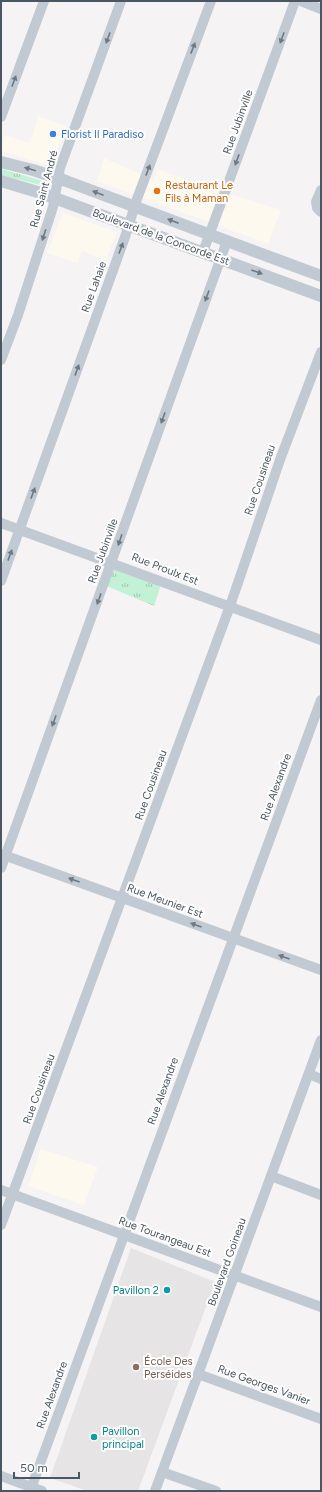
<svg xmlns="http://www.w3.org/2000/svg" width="322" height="1492" viewBox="0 0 322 1492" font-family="Figtree,sans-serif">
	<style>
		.commercial { fill: #fdf9ef }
		.education { fill: #e6e4e5 }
		.grass { fill: url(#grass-tufts) }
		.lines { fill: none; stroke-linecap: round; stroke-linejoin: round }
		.minor { stroke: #c1cad2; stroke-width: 10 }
		.tertiary { stroke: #c1cad2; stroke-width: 12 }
		.oneway { fill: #6e7983 }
		.shop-dot { fill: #3f7fe0; stroke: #fff; stroke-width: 1.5 }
		.food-dot { fill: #e8710a; stroke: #fff; stroke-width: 1.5 }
		.culture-dot { fill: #0f9aa8; stroke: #fff; stroke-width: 1.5 }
		.education-dot { fill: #8d6e63; stroke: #fff; stroke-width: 1.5 }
		.labels { text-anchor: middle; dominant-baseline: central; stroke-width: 4; stroke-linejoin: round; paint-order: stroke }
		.street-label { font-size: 11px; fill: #4a5661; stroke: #fff }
		.shop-label { font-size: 11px; fill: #366cbe; stroke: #fff; text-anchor: start }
		.food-label { font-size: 11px; fill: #c56008; stroke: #fff; text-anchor: start }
		.culture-label { font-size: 11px; fill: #0d838f; stroke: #fff; text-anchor: end }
		.education-label { font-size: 11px; fill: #785e54; stroke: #fff; text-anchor: start }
	</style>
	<defs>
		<pattern id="grass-tufts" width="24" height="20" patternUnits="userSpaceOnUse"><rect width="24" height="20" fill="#c3f1d5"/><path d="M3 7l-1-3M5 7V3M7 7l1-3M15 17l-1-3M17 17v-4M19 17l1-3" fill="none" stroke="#a0c6b0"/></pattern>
	</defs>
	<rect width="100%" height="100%" fill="#f5f3f3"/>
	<!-- commercial -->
	<g class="commercial">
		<path d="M38 116 66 126 51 166 1 151 4 135 30 143Z"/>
		<path d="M104 158 154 180 158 169 192 182 281 210 268 244 97 181Z"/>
		<path d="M63 213 117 232 106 260 82 251 78 263 47 253Z"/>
		<path d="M41 1149 98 1167 84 1205 28 1186Z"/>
	</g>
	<!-- education -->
	<path class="education" d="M131 1248 215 1282 138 1491H88L50 1478Z"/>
	<!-- grass -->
	<g class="grass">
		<path d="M1 169 40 180 44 183V186L1 175Z"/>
		<path d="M112 562 162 581 154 606 104 585Z"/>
	</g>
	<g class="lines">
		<!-- minor -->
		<g class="minor">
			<path d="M301 1 321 9"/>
			<path d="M1 117 44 1"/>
			<path d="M321 190 316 202 317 208 321 212"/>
			<path d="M203 252 295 1"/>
			<path d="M1 360 18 315 53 207 60 168 121 1"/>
			<path d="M1 523 321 640"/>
			<path d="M1 581 125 237 137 199 211 1"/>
			<path d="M1 854 321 970"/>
			<path d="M1 868 227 241"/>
			<path d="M309 1074 321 1079"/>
			<path d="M271 1176 321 1195"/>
			<path d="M1 1190 321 1307"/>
			<path d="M1 1225 230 606 281 457 321 352"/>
			<path d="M198 1374 321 1419"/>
			<path d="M162 1472 216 1491"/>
			<path d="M1 1476 42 1491"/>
			<path d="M30 1491 321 700"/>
			<path d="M155 1491 321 1040"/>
		</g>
		<!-- tertiary -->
		<g class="tertiary">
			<path d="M1 162 33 170 66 181 321 276"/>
			<path d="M1 181 41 193 321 296"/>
		</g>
	</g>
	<!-- one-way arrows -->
	<defs><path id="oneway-solid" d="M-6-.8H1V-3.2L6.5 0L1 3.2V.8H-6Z"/></defs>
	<g class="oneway">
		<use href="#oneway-solid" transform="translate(108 38) rotate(110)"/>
		<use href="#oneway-solid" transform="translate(282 38) rotate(110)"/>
		<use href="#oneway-solid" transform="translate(193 48) rotate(-69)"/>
		<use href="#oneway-solid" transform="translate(14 81) rotate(-70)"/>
		<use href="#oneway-solid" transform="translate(237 160) rotate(110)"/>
		<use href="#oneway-solid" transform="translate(30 169) rotate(-164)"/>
		<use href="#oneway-solid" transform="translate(148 170) rotate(-70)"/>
		<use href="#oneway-solid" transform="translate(98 193) rotate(-159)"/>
		<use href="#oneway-solid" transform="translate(173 221) rotate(-159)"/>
		<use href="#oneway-solid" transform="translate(44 235) rotate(108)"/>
		<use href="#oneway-solid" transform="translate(121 248) rotate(-70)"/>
		<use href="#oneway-solid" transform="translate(257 272) rotate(20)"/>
		<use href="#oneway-solid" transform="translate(207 296) rotate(110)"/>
		<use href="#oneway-solid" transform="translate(77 370) rotate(-70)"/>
		<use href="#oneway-solid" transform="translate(163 418) rotate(110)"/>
		<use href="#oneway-solid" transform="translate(33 493) rotate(-70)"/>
		<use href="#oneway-solid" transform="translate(120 540) rotate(109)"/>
		<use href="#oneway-solid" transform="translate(10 555) rotate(-70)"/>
		<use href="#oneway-solid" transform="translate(99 599) rotate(110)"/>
		<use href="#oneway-solid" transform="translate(54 721) rotate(110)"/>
		<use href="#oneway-solid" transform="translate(74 880) rotate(-160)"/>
		<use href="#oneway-solid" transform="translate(196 925) rotate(-160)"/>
		<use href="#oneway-solid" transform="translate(284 957) rotate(-160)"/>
	</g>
	<!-- markers -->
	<circle class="shop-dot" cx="53" cy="134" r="4"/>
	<circle class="food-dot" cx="157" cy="191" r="4"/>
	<g class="culture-dot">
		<circle cx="167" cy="1290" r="4"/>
		<circle cx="94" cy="1437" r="4"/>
	</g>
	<circle class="education-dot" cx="136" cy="1367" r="4"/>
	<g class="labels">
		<!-- street labels -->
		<g class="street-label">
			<text transform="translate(238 122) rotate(-70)">Rue Jubinville</text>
			<text transform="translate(44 189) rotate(-75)">Rue Saint André</text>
			<text transform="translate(161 237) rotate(20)">Boulevard de la Concorde Est</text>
			<text transform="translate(94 287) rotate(-70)">Rue Lahaie</text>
			<text transform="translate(260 480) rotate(-71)">Rue Cousineau</text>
			<text transform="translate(103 551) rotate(-70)">Rue Jubinville</text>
			<text transform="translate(165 569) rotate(21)">Rue Proulx Est</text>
			<text transform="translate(151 785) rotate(-70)">Rue Cousineau</text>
			<text transform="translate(276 787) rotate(-70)">Rue Alexandre</text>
			<text transform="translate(165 901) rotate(20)">Rue Meunier Est</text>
			<text transform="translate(39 1089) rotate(-70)">Rue Cousineau</text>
			<text transform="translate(163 1091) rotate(-70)">Rue Alexandre</text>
			<text transform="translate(165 1237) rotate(20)">Rue Tourangeau Est</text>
			<text transform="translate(227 1262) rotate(-70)">Boulevard Goineau</text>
			<text transform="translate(264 1385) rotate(20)">Rue Georges Vanier</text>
			<text transform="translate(52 1395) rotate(-70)">Rue Alexandre</text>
		</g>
		<!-- shop labels -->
		<g class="shop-label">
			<text x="61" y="134">Florist Il Paradiso</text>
		</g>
		<!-- food labels -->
		<g class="food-label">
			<text x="165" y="185">Restaurant Le<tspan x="165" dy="13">Fils à Maman</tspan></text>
		</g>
		<!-- culture labels -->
		<g class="culture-label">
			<text x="159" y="1290">Pavillon 2</text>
			<text x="102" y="1431" text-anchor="start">Pavillon<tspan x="102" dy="13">principal</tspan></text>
		</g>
		<!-- education labels -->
		<g class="education-label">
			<text x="144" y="1361">École Des<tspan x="144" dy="13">Perséides</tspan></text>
		</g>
	</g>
	<!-- border -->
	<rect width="322" height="1492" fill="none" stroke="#4a5661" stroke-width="4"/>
	<!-- scale -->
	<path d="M14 1472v6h65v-6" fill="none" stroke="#4a5661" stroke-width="2"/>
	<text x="20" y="1472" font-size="12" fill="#4a5661" stroke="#ffffff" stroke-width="3" paint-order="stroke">50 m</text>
</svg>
